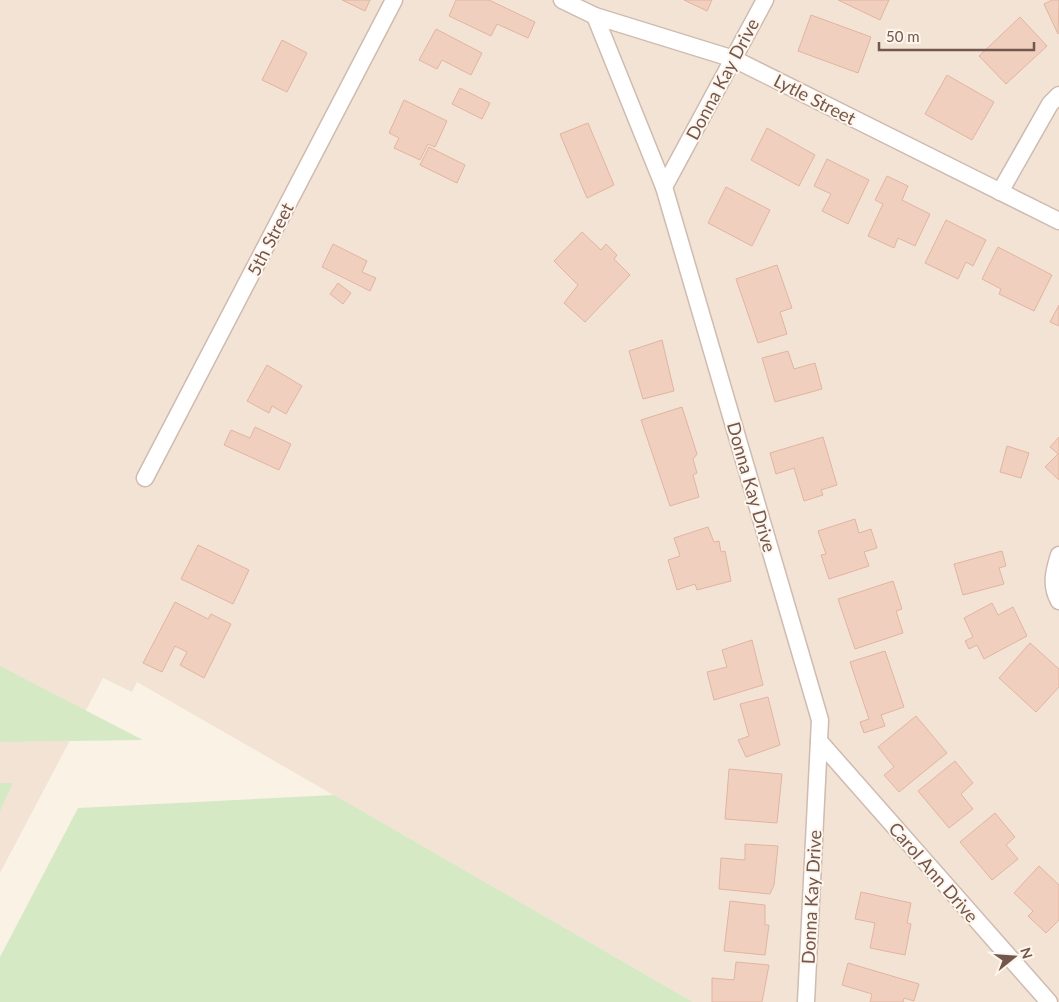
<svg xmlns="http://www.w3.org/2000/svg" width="1059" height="1002" viewBox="0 0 1059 1002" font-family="Lato,sans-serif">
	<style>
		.residential { fill: #f3e3d5 }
		.green { fill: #d6e9c5 }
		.building { fill: #f0cfbf; stroke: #e2b4a0 }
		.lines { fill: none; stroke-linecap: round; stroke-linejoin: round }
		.street-casing { stroke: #cfbbb0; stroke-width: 19 }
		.street { stroke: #fff; stroke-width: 16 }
		.labels { text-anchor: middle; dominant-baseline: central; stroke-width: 4; stroke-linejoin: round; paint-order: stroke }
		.street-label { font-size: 18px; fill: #74574c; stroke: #fef6ed }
	</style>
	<rect width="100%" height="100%" fill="#fbf2e6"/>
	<!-- residential -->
	<path class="residential" d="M0 0H1059V1002H693L137 682 132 692 103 678 0 873Z"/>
	<!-- green -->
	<g class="green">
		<path d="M0 666 143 740 0 742Z"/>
		<path d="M0 783H13L0 811Z"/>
		<path d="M334 795 693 1002H0V957L78 808Z"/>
	</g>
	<!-- building -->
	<g class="building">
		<path d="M342 0H370L365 11Z"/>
		<path d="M456 0H489L535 22 528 38 497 24 491 36 449 16Z"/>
		<path d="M684 0H712L707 11Z"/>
		<path d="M838 0H889L880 20Z"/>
		<path d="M1052 0H1059L1058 34 1044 4Z"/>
		<path d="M811 15 871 37 858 73 798 51Z"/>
		<path d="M1020 17 1047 46 1006 84 979 56Z"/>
		<path d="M436 29 482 53 471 75 442 60 437 69 419 60Z"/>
		<path d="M282 40 307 53 287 92 262 80Z"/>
		<path d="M947 75 994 102 972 140 925 114Z"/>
		<path d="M460 88 490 103 482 119 452 104Z"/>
		<path d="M404 100 447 121 435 147 428 144 420 160 394 148 399 138 389 133Z"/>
		<path d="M588 123 614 185 587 198 560 134Z"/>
		<path d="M767 128 815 155 799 186 751 160Z"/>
		<path d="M429 147 465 165 457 183 420 165Z"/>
		<path d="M827 159 869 180 848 224 822 211 831 194 814 186Z"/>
		<path d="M887 176 908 186 902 200 930 214 915 246 898 238 894 248 868 236 883 204 875 200Z"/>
		<path d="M726 187 770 210 752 246 708 223Z"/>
		<path d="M946 220 986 240 973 266 966 262 958 279 925 263Z"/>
		<path d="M582 232 601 250 606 244 617 255 614 259 630 275 585 322 564 303 578 285 554 261Z"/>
		<path d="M333 244 367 261 362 272 376 278 370 291 322 267Z"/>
		<path d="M998 247 1052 275 1034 311 999 294 1001 289 982 279Z"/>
		<path d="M777 265 792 308 780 312 787 334 758 343 736 279Z"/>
		<path d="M338 283 351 293 343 304 330 294Z"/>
		<path d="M1059 305V326L1050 322Z"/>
		<path d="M662 340 674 391 643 399 629 351Z"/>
		<path d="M788 351 794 369 815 363 822 389 775 402 762 358Z"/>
		<path d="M267 365 302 386 286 414 272 406 269 413 247 401Z"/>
		<path d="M682 407 697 454 693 459 697 473 693 475 699 497 670 506 641 420Z"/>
		<path d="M255 427 291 444 279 470 224 445 231 430 250 438Z"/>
		<path d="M823 437 837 485 821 490 823 495 804 501 794 468 776 474 770 453Z"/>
		<path d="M1059 437V480L1045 467 1058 454 1050 447Z"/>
		<path d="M1007 446 1029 453 1021 478 1000 472Z"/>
		<path d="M855 519 859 533 871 529 877 548 864 552 869 566 829 579 821 555 826 554 818 531Z"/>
		<path d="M708 527 714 542 719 541 721 552 725 551 731 581 697 590 695 584 677 590 668 560 680 556 674 538Z"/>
		<path d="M198 545 249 570 233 604 181 579Z"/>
		<path d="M1002 551 1006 566 999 568 1004 584 963 595 954 564Z"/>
		<path d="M893 581 902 609 896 611 903 633 855 649 838 599Z"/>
		<path d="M175 602 208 619 211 614 231 624 204 678 180 665 187 652 175 646 162 672 143 663Z"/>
		<path d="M992 603 998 615 1013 607 1027 636 984 659 977 645 969 649 965 641 973 637 964 618Z"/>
		<path d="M752 640 763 685 714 700 707 672 727 667 722 650Z"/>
		<path d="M1030 643 1059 669V687L1036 712 999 678Z"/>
		<path d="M885 651 904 707 881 715 885 726 864 733 860 722 869 719 850 662Z"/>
		<path d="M768 697 780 745 746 757 738 740 749 736 740 704Z"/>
		<path d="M916 716 947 753 899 792 884 775 894 767 878 747Z"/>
		<path d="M955 761 973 783 961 794 973 809 949 828 918 791Z"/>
		<path d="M729 769 782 774 777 823 725 819Z"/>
		<path d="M995 813 1015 837 1006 845 1018 859 992 880 960 842Z"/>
		<path d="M745 844 778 846 774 885 770 894 719 889 721 858 745 860Z"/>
		<path d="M1039 866 1059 885V920L1046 933 1028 916 1033 911 1014 893Z"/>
		<path d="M861 892 911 903 907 923 911 924 905 955 870 948 875 923 855 919Z"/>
		<path d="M730 901 765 905V925H769L765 955 724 951Z"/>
		<path d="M736 962 769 965 762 1002H712V978L734 980Z"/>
		<path d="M848 963 919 984 914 1001 904 998 903 1002H870L872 994 842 985Z"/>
	</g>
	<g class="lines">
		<!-- street casing -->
		<g class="street-casing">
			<g id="street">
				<path d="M562 0 595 16 734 59 1059 221"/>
				<path d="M765 0 664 187 820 720 806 1002"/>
				<path d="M595 16 664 187"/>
				<path d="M1000 192 1050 104 1059 95"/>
				<path d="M145 478 394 0"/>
				<path d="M1059 555C1054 571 1050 585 1059 601"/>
				<path d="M819 741 1049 1002"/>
			</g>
		</g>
		<!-- street -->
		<use href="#street" class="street"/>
	</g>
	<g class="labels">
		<!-- street labels -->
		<g class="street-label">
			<text transform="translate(722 79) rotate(-62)">Donna Kay Drive</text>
			<text transform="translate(815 99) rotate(27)">Lytle Street</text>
			<text transform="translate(270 239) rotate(-63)">5th Street</text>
			<text transform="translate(752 487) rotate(74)">Donna Kay Drive</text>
			<text transform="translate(934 872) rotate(49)">Carol Ann Drive</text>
			<text transform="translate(811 897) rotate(-87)">Donna Kay Drive</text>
		</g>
	</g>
	<!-- north arrow -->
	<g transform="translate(1014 957) rotate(73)" stroke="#fef6ed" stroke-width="4" paint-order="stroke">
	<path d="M0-4L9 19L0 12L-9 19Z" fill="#74574c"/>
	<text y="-8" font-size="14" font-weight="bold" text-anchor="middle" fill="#74574c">N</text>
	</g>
	<!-- scale -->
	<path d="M879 42v8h155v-8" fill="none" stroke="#74574c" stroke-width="2.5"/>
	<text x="886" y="42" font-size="15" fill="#74574c" stroke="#fef6ed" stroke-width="4" paint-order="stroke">50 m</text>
</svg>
